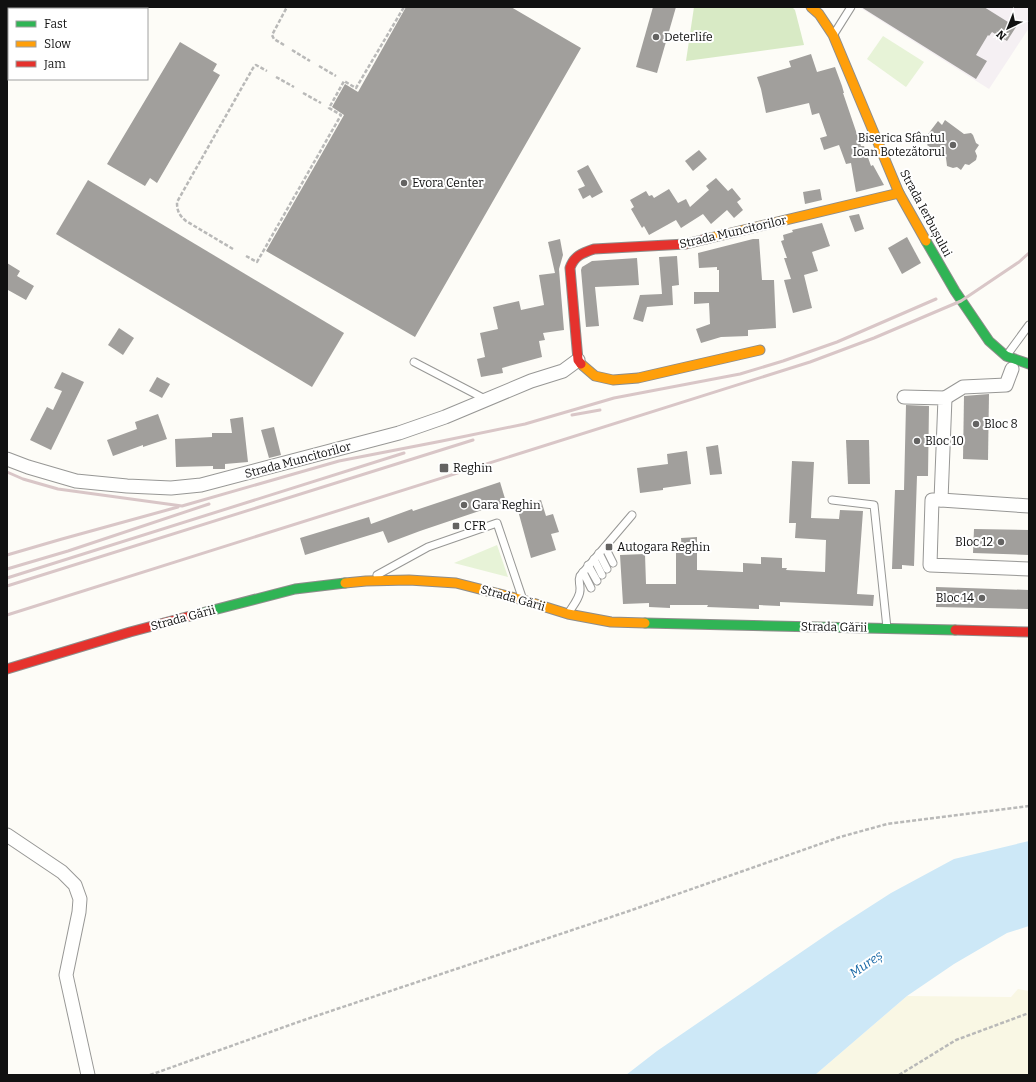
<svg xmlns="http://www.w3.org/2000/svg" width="1036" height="1082" viewBox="0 0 1036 1082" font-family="Bitter,serif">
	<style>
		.industrial { fill: #f5f0f3 }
		.farmland { fill: #f9f7e4 }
		.green { fill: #e7f3d7 }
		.forest { fill: #d8eac5 }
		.water { fill: #cde8f7 }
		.building { fill: #a19f9c }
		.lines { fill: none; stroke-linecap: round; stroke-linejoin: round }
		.lane-casing { stroke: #979795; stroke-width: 9 }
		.street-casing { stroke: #979795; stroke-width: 15 }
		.fast-casing { stroke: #8e8d8b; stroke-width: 11 }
		.slow-casing { stroke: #8e8d8b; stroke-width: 11 }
		.jam-casing { stroke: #8e8d8b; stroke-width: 11 }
		.path { stroke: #b9b9b8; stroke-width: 2.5; stroke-dasharray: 4 2; stroke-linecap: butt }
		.lane { stroke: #fffffe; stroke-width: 7 }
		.street { stroke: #fffffe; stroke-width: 13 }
		.fast { stroke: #30b455; stroke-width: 9 }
		.slow { stroke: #ff9f0a; stroke-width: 9 }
		.jam { stroke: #e5322d; stroke-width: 9 }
		.rail { stroke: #d9c6c7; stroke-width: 3 }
		.poi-dot { fill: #646362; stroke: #fff; stroke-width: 1.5 }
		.labels { text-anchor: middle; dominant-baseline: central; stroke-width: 4; stroke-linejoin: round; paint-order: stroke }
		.poi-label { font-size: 12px; fill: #111; stroke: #fff; text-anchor: start }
		.street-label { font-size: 12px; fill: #111; stroke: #fff }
		.water-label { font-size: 13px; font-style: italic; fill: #1768a6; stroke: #fff }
	</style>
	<rect width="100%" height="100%" fill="#fdfcf7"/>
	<!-- industrial -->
	<path class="industrial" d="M859 7H1029V28L989 89Z"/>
	<!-- farmland -->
	<path class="farmland" d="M1018 989 1029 991V1075H815L907 996 1011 997Z"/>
	<!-- green -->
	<g class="green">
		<path d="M883 36 924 62 906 87 867 59Z"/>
		<path d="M497 545 508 577 454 563Z"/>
	</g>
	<!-- forest -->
	<path class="forest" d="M694 7H792L795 10 804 45 686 61Z"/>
	<!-- water -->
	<path class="water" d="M1029 841V926L1007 933 954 964 907 996 815 1075H626L657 1051 835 929 891 893 954 859Z"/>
	<!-- building -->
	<g class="building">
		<path d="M406 7H511L581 48 415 337 266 251 344 115 332 107 345 84 358 92Z"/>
		<path d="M653 7H676L657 73 636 67Z"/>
		<path d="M861 7H984L1016 27 1007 41 992 32 989 36 988 35 976 55 987 61 976 79Z"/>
		<path d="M180 42 217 64 213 71 220 75 157 183 150 178 145 186 107 164Z"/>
		<path d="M811 54 817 72 835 67 842 86 844 93H843L861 146H864L871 166 873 165 884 185 856 192 851 163 846 164 839 145 824 150 820 138 827 136 819 113 812 115 809 103 766 113 761 89 757 77 791 67 789 61Z"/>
		<path d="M945 120 964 134 971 133 973 135 976 143 979 145 975 151 977 156 976 160 969 165 965 164 961 170 957 167 953 168 947 166 946 158 927 145 930 141 925 138 938 121 942 125Z"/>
		<path d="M699 150 707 159 693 171 685 161Z"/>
		<path d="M588 165 603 192 592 198 590 195 583 199 578 189 585 186 577 171Z"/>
		<path d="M716 178 728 191 732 188 741 199 737 202 743 210 734 218 727 210 711 224 703 214 681 228 676 220 649 235 644 226 642 228 631 209 634 207 630 200 646 191 649 196 652 195 654 198 669 189 678 203 686 199 690 207 709 190 706 186Z"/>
		<path d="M88 180 344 333 312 387 56 234Z"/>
		<path d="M820 189 822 200 805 204 803 192Z"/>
		<path d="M859 214 864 229 855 232 849 216Z"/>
		<path d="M822 223 830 246 812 252 818 271 804 275 812 308 793 313 784 280 791 279 784 258H787L781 241 784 240 783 235 793 232 792 230Z"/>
		<path d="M907 237 921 263 902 274 888 248Z"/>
		<path d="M560 239 563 255 559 269 564 330 543 333 545 340 539 341 542 357 502 368 503 373 481 377 477 359 485 357 480 333 498 329 493 307 519 301 521 310 544 305 539 275 555 273 548 242Z"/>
		<path d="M753 239H759L762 280H774L776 328 748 330V336L721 337 701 343 696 329 710 324 709 303 694 304V292H719V270H717V267L699 268 698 253Z"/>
		<path d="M677 256 679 285 672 286 673 305 647 307 643 322 633 319 640 295 662 294 659 257Z"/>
		<path d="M637 258 639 285 595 287 599 326 586 327 581 270 582 267 592 261Z"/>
		<path d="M7 263 20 271 17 276 34 286 26 300 8 290 7 291Z"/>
		<path d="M119 328 134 338 123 355 108 345Z"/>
		<path d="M62 372 84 382 51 450 30 440 47 407 53 410 62 391 54 388Z"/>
		<path d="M157 377 170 384 162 398 149 391Z"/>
		<path d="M989 394 988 460 963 459 964 396Z"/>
		<path d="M906 405 929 406 928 476H917L914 566 902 565V569H892L895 490H904Z"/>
		<path d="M158 414 167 439 143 447V445L113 456 107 440 137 429 135 422Z"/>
		<path d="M243 417 248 462 225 464V469H213V466L176 467 175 439 212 437V433H232L230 419Z"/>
		<path d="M274 427 281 455 269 458 261 430Z"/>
		<path d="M846 440H869L870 484H848Z"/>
		<path d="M718 445 722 474 710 475 706 447Z"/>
		<path d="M687 451 691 484 663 488V490L640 493 637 468 668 464 667 454Z"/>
		<path d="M792 461 814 462 811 518 839 519 840 510 863 511 857 594 874 595 873 606 780 602V606L759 605V609L707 607 708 605H670V608L649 607V603L623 604 620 555 645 554 646 584H676V553H682L681 538 697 537V570L743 572V563L761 564V557L782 558V568H787L786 570 825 572 826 540 795 538 796 523H789Z"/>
		<path d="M500 482 506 502 420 531 388 543 383 531 305 555 300 538 369 517 371 524 412 509 413 511Z"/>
		<path d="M541 500 546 516 553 514 559 532 551 534 556 550 531 558 517 507Z"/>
		<path d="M974 529 1029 530V555L973 553Z"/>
		<path d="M936 587 1029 590V609L936 607Z"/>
	</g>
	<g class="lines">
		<!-- lane casing -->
		<g class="lane-casing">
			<g id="lane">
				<path d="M834 34 851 7"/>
				<path d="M1007 355 1029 325"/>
				<path d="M414 362 485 399"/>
				<path d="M832 500 874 505 887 628"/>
				<path d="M605 547 613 563"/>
				<path d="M599 553 607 569"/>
				<path d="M594 559 602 575"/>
				<path d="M588 565 597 581"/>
				<path d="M583 572 591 588"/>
				<path d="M377 575 428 547 497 523 522 597"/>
				<path d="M569 612C573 606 581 596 580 588 580 583 578 581 580 576L632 515"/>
			</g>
		</g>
		<!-- street casing -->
		<g class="street-casing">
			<g id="street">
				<path d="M904 397 945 398 941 500 1029 506"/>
				<path d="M945 398 963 387 1006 385 1012 369"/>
				<path d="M7 459 28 467 76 481 127 486 171 488 201 485 399 433 445 417 531 381 563 371 578 360"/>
				<path d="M941 500H932L930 565 1029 569"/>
				<path d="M7 835 62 872 75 885 80 899 79 912 66 975 88 1075"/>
			</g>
		</g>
		<!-- fast casing -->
		<g class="fast-casing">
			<g id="fast">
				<path d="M926 241 955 291 989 341 1006 356 1029 364"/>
				<path d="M194 615 295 589 345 583"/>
				<path d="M645 623 955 630"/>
			</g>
		</g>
		<!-- slow casing -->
		<g class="slow-casing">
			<g id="slow">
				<path d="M811 7 819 14 833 35 899 193 926 241"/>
				<path d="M706 239 899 193"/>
				<path d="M581 364 595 376 613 380 638 378 760 350"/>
				<path d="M345 583 366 581 409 580 456 583 523 600 568 614 611 622 645 623"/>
			</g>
		</g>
		<!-- jam casing -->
		<g class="jam-casing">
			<g id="jam">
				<path d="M581 364 578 360 570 268C574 256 582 253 594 249L686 244 706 239"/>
				<path d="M955 630 1029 632"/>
				<path d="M7 669 130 632 194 615"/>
			</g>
		</g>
		<!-- path -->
		<g class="path">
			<path d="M284 45 274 39 272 35 287 7"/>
			<path d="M292 50 310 61"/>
			<path d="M319 66 336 76"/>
			<path d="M276 77 294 87"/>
			<path d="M303 93 321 103"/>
			<path d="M233 249 186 221C179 215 177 211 177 202L253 68 256 65 267 71"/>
			<path d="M246 256 257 262 341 115 329 108 344 81 356 88 404 7"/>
			<path d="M150 1075 301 1021 629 911 840 837 887 824 1029 806"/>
			<path d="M899 1075 956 1040 1029 1013"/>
		</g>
		<!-- lane -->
		<use href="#lane" class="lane"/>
		<!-- street -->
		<use href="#street" class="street"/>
		<!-- fast -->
		<use href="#fast" class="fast"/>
		<!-- slow -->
		<use href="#slow" class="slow"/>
		<!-- jam -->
		<use href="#jam" class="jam"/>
		<!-- rail -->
		<g class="rail">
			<path d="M572 415 600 410"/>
			<path d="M7 472 23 479 58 489 182 506 339 461 442 441 525 424 614 398 740 374 783 361 837 342 936 299"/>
			<path d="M7 555 62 539 178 507"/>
			<path d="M7 569 68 551 209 504"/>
			<path d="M7 578 404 453"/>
			<path d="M7 586 473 440"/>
			<path d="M7 615 810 362 874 338 961 301 1019 262 1029 253"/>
		</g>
	</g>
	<!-- markers -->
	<g class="poi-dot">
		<circle cx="656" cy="37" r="4"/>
		<circle cx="953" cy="145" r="4"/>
		<circle cx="404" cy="183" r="4"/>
		<circle cx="976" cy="424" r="4"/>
		<circle cx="917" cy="441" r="4"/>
		<rect x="439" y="463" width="10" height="10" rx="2"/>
		<circle cx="464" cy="505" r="4"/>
		<rect x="452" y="522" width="8" height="8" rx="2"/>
		<circle cx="1001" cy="542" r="4"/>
		<rect x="605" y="543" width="8" height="8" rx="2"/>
		<circle cx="982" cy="598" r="4"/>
	</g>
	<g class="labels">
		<!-- poi labels -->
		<g class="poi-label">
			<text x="664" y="37">Deterlife</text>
			<text x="945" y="138" text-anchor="end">Biserica Sfântul<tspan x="945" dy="14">Ioan Botezătorul</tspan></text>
			<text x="412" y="183">Evora Center</text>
			<text x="984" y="424">Bloc 8</text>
			<text x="925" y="441">Bloc 10</text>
			<text x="453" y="468">Reghin</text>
			<text x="472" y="505">Gara Reghin</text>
			<text x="464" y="526">CFR</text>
			<text x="993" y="542" text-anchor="end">Bloc 12</text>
			<text x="617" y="547">Autogara Reghin</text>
			<text x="974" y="598" text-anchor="end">Bloc 14</text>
		</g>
		<!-- street labels -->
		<g class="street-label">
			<text transform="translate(926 213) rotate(62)">Strada Ierbușului</text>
			<text transform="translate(733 232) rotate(-13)">Strada Muncitorilor</text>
			<text transform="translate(298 460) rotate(-15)">Strada Muncitorilor</text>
			<text transform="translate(513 598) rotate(16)">Strada Gării</text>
			<text transform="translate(183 618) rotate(-15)">Strada Gării</text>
			<text transform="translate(834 627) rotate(1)">Strada Gării</text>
		</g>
		<!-- water labels -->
		<g class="water-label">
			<text transform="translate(866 964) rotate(-35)">Mureș</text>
		</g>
	</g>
	<!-- border -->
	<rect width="1036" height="1082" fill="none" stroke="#111111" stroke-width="16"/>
	<!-- legend -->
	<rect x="8" y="8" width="140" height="72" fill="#ffffff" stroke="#a0a0a0"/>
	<rect x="16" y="21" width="20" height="6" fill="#30b455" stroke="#a0a0a0"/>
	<text x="44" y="28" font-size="12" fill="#111111">Fast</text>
	<rect x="16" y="41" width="20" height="6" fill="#ff9f0a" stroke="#a0a0a0"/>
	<text x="44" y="48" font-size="12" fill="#111111">Slow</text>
	<rect x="16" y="61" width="20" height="6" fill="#e5322d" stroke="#a0a0a0"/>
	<text x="44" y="68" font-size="12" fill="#111111">Jam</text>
	<!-- north arrow -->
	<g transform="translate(1008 28) rotate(223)" stroke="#ffffff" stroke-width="3" paint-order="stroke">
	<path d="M0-3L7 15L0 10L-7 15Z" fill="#111111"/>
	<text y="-6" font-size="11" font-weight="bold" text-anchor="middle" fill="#111111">N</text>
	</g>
</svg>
